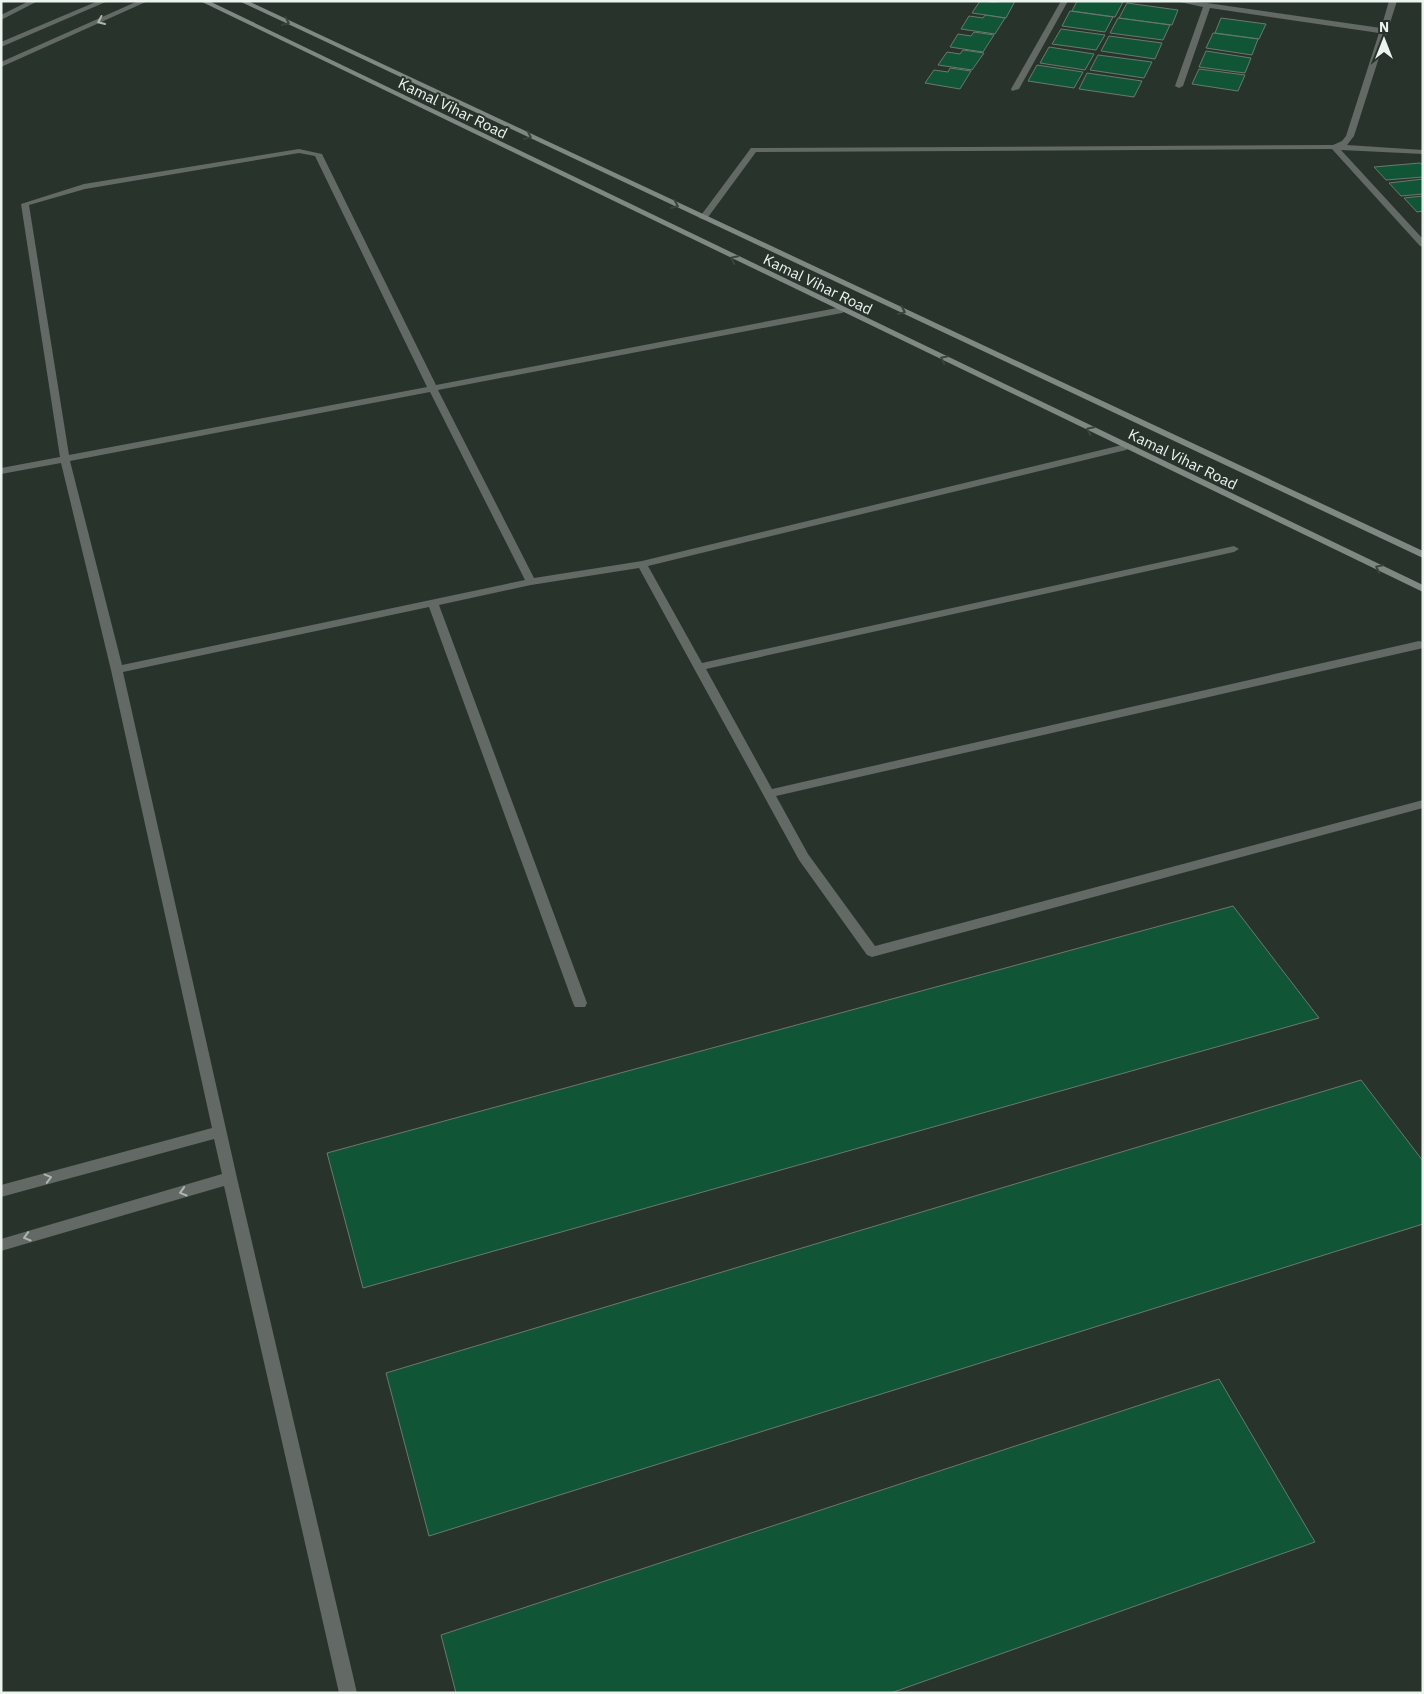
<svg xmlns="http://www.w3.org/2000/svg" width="1424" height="1694" viewBox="0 0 1424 1694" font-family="'IBM Plex Sans',sans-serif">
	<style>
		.building { fill: #105636; stroke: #6b786f }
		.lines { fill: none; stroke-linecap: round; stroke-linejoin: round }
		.minor { fill: #636965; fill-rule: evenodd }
		.tertiary { fill: #636965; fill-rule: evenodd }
		.secondary { fill: #7f8882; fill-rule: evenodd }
		.oneway { stroke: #aeb5b1 }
		.oneway2 { stroke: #39443d }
		.labels { text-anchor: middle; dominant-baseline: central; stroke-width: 4; stroke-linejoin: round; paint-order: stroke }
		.far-street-label { font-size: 15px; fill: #ecf4ef; stroke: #28332c }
	</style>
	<rect width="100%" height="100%" fill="#28332c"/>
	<!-- building -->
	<g class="building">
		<path d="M980 1 993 2 1015 1 1006 18 972 13Z"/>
		<path d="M1077 1H1114L1123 2 1115 17 1072 11Z"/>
		<path d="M1127 3 1178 10 1172 25 1119 18Z"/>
		<path d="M1070 11 1113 17 1105 32 1062 26Z"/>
		<path d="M985 15 1005 18 995 34 961 29 969 16 983 18Z"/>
		<path d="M1118 18 1170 25 1163 40 1110 33Z"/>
		<path d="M1221 18 1266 24 1259 39 1215 33Z"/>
		<path d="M1061 29 1105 35 1096 50 1052 44Z"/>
		<path d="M974 32 994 35 983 52 950 47 958 34 971 36Z"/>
		<path d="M1213 33 1258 39 1252 55 1206 48Z"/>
		<path d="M1109 36 1162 43 1155 59 1101 51Z"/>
		<path d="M1049 47 1094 54 1085 70 1040 63Z"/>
		<path d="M963 50 984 53 972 70 938 65 947 52 960 54Z"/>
		<path d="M1206 51 1251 58 1245 73 1199 67Z"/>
		<path d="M1098 55 1152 62 1144 78 1090 70Z"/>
		<path d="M1037 65 1083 72 1074 88 1028 81Z"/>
		<path d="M950 68 971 71 960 89 925 83 934 70 948 72Z"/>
		<path d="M1199 69 1245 75 1238 91 1192 84Z"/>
		<path d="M1087 73 1142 81 1134 97 1079 89Z"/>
		<path d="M1420 163 1423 165V177L1386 180 1374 167Z"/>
		<path d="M1423 179V194L1401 196 1389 183Z"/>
		<path d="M1423 196V211L1417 212 1404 198Z"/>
		<path d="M1233 906 1319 1018 363 1288 327 1153Z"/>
		<path d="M1361 1080 1423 1161V1224L429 1536 386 1373Z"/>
		<path d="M1219 1379 1315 1542 891 1693H456L441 1635Z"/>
	</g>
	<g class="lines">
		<!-- minor -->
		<g class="minor">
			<path d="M29 1H38L1 20V15Z"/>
			<path d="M1061 1H1068L1019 89 1012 91 1011 89Z"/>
			<path d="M1175 1 1207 3 1381 28 1389 1H1397L1354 136 1347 145 1423 150V154L1341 150 1423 239V247L1420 246 1332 149 756 152 706 220 699 218 751 148H754L1333 145 1342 141 1346 136 1379 33 1210 8 1183 86 1179 88 1175 86 1203 7Z"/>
			<path d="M299 149 322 154 436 385 842 307 847 310 842 313 438 390 534 578 642 561 1126 444 1131 447 1126 450 648 566 702 663 1234 546 1239 549 1234 552 706 669 772 789 1419 641 1423 642V648L1419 649 776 796 808 854 875 946 1423 800V808L872 957 867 955 799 860 639 568 531 585 439 605 587 1003 585 1007H575L573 1003 429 607 123 672 237 1178 357 1693H339L224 1186 1 1251V1239L222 1174 214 1139 1 1197V1185L212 1128 111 670 61 463 1 474V468L60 457 21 204 84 184ZM299 153 315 156 427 387 69 455 29 205 85 189ZM430 392 525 580 122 665 70 461Z"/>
		</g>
		<!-- tertiary -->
		<g class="tertiary">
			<path d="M98 1H108L1 47V42Z"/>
			<path d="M138 1H148L1 67V62Z"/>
		</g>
		<!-- secondary -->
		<g class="secondary">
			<path d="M200 1H209L1423 585V592Z"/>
			<path d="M239 1H248L1423 551V558Z"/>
		</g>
	</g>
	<!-- one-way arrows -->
	<defs><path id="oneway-chevron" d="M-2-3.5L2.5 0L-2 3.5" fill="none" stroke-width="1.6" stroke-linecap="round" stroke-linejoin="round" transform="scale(1.25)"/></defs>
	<g class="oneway">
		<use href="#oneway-chevron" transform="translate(101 21) rotate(156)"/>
		<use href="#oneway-chevron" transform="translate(48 1178) rotate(-15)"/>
		<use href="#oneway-chevron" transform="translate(183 1192) rotate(164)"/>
		<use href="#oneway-chevron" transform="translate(27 1237) rotate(164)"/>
	</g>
	<g class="oneway2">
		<use href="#oneway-chevron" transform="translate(286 22) rotate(25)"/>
		<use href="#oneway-chevron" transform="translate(528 136) rotate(25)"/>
		<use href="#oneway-chevron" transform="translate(675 205) rotate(25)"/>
		<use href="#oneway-chevron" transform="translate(734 259) rotate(-154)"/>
		<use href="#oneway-chevron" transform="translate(902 311) rotate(25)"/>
		<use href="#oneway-chevron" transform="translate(944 359) rotate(-154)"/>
		<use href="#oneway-chevron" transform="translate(1090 430) rotate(-154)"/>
		<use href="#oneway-chevron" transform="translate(1379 568) rotate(-154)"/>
	</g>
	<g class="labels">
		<!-- far-street labels -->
		<g class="far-street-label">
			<text transform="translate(453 108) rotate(26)">Kamal Vihar Road</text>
			<text transform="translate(818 284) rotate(26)">Kamal Vihar Road</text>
			<text transform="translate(1183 459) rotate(26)">Kamal Vihar Road</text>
		</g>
	</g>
	<!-- border -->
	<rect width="1424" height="1694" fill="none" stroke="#ecf4ef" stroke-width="5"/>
	<!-- north arrow -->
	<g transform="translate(1384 40)" stroke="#28332c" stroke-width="4" paint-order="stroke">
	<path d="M0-4L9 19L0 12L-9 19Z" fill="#ecf4ef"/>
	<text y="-8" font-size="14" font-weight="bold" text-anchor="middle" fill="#ecf4ef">N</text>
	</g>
</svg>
